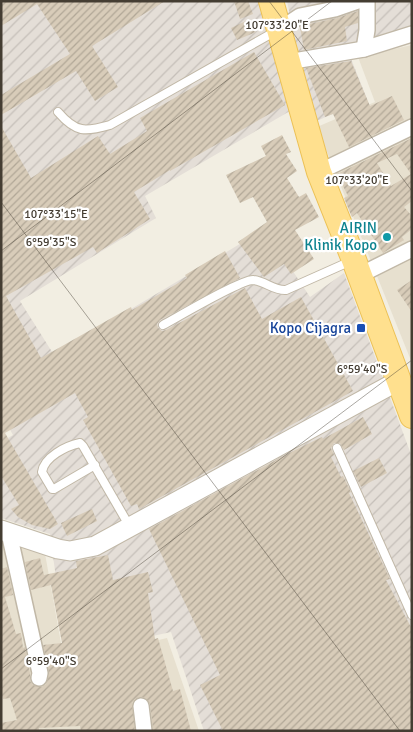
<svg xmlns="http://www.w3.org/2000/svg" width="413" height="732" viewBox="0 0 413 732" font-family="Signika,sans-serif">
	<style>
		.residential { fill: #e7e0cf }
		.industrial { fill: url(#industrial-furrows) }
		.building { fill: url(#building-hatch); fill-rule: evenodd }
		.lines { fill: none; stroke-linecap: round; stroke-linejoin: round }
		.service-casing { stroke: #c1b8a7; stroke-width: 10 }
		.minor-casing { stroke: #c1b8a7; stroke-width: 18 }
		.tertiary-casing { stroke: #c1b8a7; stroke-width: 21 }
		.primary-casing { stroke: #ecc156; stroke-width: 26 }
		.service { stroke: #fff; stroke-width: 8 }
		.minor { stroke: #fff; stroke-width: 15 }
		.tertiary { stroke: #fff; stroke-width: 19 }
		.primary { stroke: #ffe08e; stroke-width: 24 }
		.ticks { fill: none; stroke: #443d32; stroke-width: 1; stroke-opacity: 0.45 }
		.culture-dot { fill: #0f9aa8; stroke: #fff; stroke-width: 2 }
		.transit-dot { fill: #1a4fb4; stroke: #fff; stroke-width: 2 }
		.labels { text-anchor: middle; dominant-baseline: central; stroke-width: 4.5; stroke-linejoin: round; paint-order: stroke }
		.culture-label { font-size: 15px; fill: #0d838f; stroke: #fff; text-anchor: end }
		.transit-label { font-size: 15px; fill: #164399; stroke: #fff; text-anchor: end }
		.ticks-label { font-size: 12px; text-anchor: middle; fill: #443d32; stroke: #fff; stroke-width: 4.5; stroke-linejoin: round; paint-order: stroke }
	</style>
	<defs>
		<pattern id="industrial-furrows" width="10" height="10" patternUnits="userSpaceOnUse" patternTransform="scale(1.25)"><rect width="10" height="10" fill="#e4ded7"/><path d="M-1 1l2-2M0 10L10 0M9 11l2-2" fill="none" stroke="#c5bfb9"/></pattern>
		<pattern id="building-hatch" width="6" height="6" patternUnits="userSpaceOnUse" patternTransform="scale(1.25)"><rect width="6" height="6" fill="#d8ccb9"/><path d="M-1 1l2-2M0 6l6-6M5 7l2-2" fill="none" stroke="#b1a797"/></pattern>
	</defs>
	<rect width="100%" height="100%" fill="#f2eee2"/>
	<!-- residential -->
	<g class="residential">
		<path d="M412 45V363L317 127 375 102 358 57Z"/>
		<path d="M1 532 44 548 61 643 95 655 167 638 199 731H1Z"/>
	</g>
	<!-- industrial -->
	<g class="industrial">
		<path d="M1 1H269L290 111 145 196 156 218 20 301 54 355 265 229 310 297 344 273 412 457V731H204L171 632 98 648 64 637 50 534 1 518V442L13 435 1 414Z"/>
		<path d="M287 1H412V41L350 56 367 99 312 123Z"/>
	</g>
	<!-- building -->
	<g class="building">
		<path d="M1 1H165L92 46 118 87 95 101 76 71 1 115V95L70 54 37 4 1 26Z"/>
		<path d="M234 1H248L253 14 240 19Z"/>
		<path d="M358 11V23L345 27 347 41 304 50 300 27 304 25 337 18Z"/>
		<path d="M250 19 256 32 237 40 231 28Z"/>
		<path d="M254 52 285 105 170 171V170L134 192 150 219 97 253 93 247 6 296 41 358 131 307 132 310 187 278 185 275 225 251 240 278 160 320 157 324 158 328 162 331 166 330 245 288 262 319 301 297 353 391 139 509 137 504 131 506 83 420 88 417 75 393 5 433 58 524 50 529 32 525 18 517 11 509 19 505 1 476V126L31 178 98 136 110 154 147 131 140 118Z"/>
		<path d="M351 61 370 106 392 96 404 120 349 147 333 114 325 117 306 68Z"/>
		<path d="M282 135 291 152 286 154 297 171 287 178 299 197 306 193 319 217 295 230 314 259 291 274 284 264 264 277 238 242 267 222 253 197 240 203 226 175 266 156 261 146Z"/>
		<path d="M412 138V201L404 207 412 216V229L402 237 404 240 383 253 357 213 352 217 351 215 344 198 348 196 337 174ZM397 154 411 174 391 186 377 163Z"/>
		<path d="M412 280V312L397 290Z"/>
		<path d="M363 417 372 434 344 450 340 443H334L331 448 334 455 331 457 341 477 343 476 351 492 349 493 390 579 386 580 412 629V731H223L200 685 220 675 149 529 287 454 322 437 323 439Z"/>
		<path d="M379 458 387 473 361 487 353 471Z"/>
		<path d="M92 509 97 521 67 536 61 523Z"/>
		<path d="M108 555 113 580 148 572 153 592 148 593 155 639 158 638 173 691 180 689 191 731H153L150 704 145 698 140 697 135 699 132 703 135 731H81L80 726 39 728V731H1V723L17 720 10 698 3 699 1 692V569L7 567 13 595 5 597 16 634 21 633 23 648 25 647 30 673V681L33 685 42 687 46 684 49 674 43 645 62 643 51 585 31 590 25 562 40 558 44 575 77 568 76 561Z"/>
	</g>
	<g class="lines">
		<!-- service casing -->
		<g class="service-casing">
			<g id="service">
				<path d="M58 112C76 133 85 132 110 125L276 31"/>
				<path d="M163 325C178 317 240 280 253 280 265 281 274 291 286 290L351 261"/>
				<path d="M337 448 412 615"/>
				<path d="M95 465 54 489H52L42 472C44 457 66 446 80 443L83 446 130 527"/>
			</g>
		</g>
		<!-- minor casing -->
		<g class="minor-casing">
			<g id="minor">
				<path d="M279 30 300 16 335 9 358 1"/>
				<path d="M364 49 367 30V1"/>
				<path d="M288 62 364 49 412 34"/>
				<path d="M319 172 412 127"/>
				<path d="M360 275 412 249"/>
				<path d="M9 533 40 673 39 678"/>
				<path d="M141 706 144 731"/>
			</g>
		</g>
		<!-- tertiary casing -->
		<g class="tertiary-casing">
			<path id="tertiary" d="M1 530 58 549 70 551 95 546 398 381"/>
		</g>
		<!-- primary casing -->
		<g class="primary-casing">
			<path id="primary" d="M271 1 319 172 354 260 412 416"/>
		</g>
		<!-- service -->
		<use href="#service" class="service"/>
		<!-- minor -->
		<use href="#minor" class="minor"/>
		<!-- tertiary -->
		<use href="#tertiary" class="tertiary"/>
		<!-- primary -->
		<use href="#primary" class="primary"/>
	</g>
	<!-- ticks -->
	<path class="ticks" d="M269 1 412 191M1 202 400 731M1 251 332 1M1 669 412 360"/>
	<!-- markers -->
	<circle class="culture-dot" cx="387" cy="237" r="5"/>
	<rect class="transit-dot" x="356" y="323" width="10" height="10" rx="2.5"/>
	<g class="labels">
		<!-- culture labels -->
		<g class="culture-label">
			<text x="377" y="228">AIRIN<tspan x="377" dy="17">Klinik Kopo</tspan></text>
		</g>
		<!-- transit labels -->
		<g class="transit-label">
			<text x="351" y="328">Kopo Cijagra</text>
		</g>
	</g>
	<g class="ticks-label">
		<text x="277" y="29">107°33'20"E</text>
		<text x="357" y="184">107°33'20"E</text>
		<text x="56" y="218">107°33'15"E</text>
		<text x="51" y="246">6°59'35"S</text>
		<text x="362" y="373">6°59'40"S</text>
		<text x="51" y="665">6°59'40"S</text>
	</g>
	<!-- border -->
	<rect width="413" height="732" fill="none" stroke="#443d32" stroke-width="5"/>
</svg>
